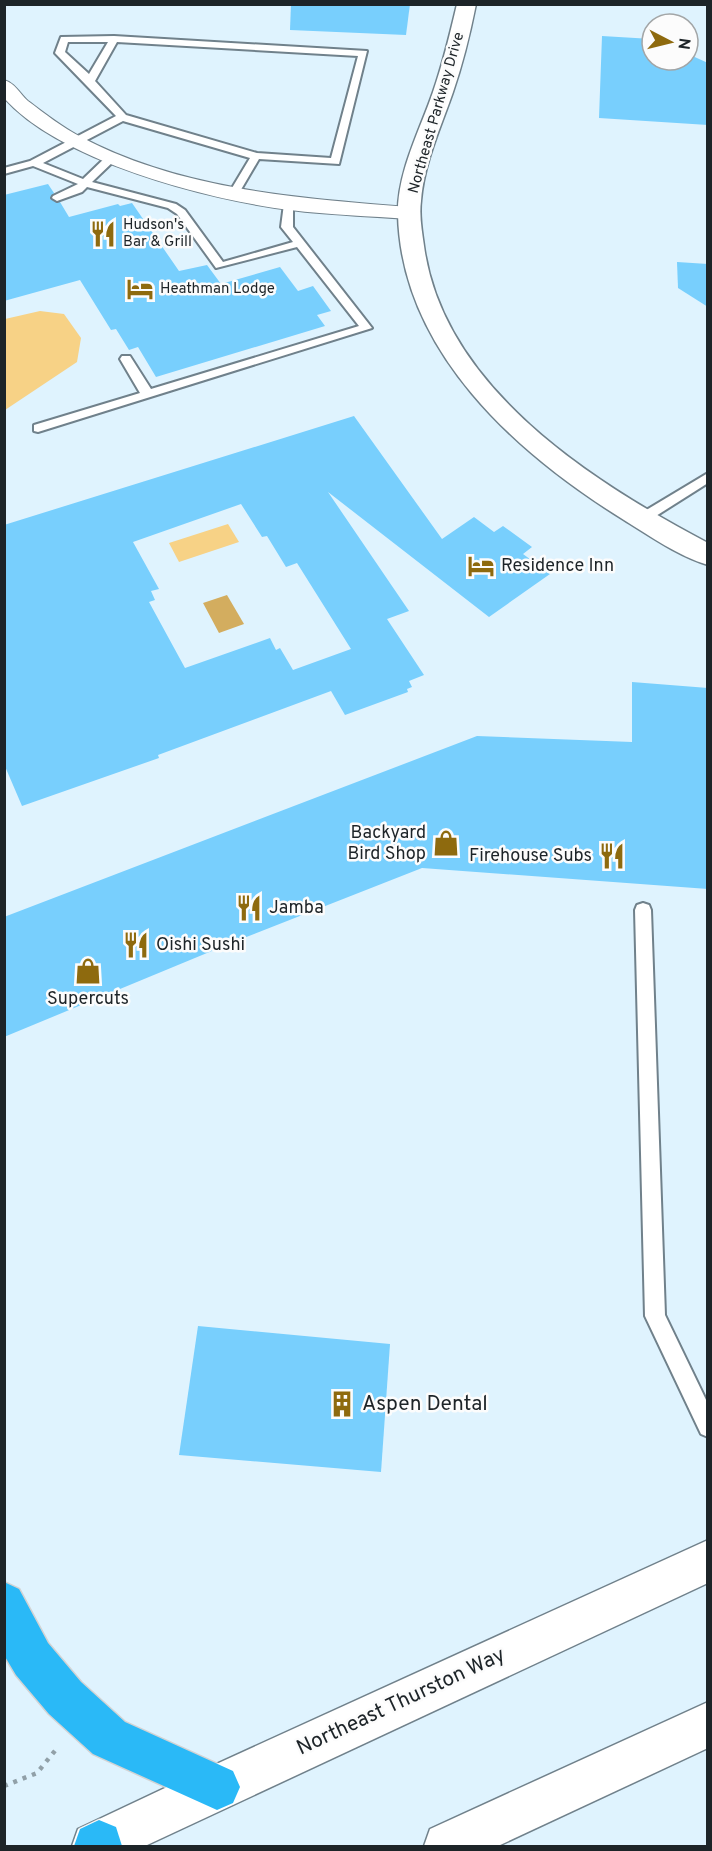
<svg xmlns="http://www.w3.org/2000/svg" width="712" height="1851" viewBox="0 0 712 1851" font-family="Overpass,sans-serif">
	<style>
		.green { fill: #f7d286 }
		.water { fill: #d3ad5f }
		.building { fill: #78cffd; fill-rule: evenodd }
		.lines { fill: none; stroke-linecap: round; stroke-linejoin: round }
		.lane-casing { stroke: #70818b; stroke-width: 4 }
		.street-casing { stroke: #70818b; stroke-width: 2 }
		.secondary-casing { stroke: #70818b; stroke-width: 3 }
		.highway-casing { stroke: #d2d3d4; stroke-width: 3 }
		.path { stroke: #91a0a8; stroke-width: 4.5; stroke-dasharray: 4 6; stroke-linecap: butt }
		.lane { fill: #fff; fill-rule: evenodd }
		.street { fill: #fff; fill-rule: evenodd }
		.secondary { fill: #fff; fill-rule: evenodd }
		.highway { fill: #2ab9f7; fill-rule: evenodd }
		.labels { text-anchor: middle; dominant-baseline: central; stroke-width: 5; stroke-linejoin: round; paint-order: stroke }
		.far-street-label { font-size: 15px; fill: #1d2428; stroke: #fcfcfc }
		.far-poi-label { font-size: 15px; fill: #1d2428; stroke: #fcfcfc; text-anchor: start }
		.poi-label { font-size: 18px; fill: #1d2428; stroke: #fcfcfc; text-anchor: start }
		.near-poi-label { font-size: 21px; fill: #1d2428; stroke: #fcfcfc; text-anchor: start }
		.near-street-label { font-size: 21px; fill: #1d2428; stroke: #fcfcfc }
	</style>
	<rect width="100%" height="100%" fill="#dff3fe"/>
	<!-- green -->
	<g class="green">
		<path d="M40 311 64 314 81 338 77 362 5 410V319Z"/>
		<path d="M228 524 239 542 179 562 169 543Z"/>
	</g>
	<!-- water -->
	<path class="water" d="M227 595 244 624 219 633 203 603Z"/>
	<!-- building -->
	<g class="building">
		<path d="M291 4H410L406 35 290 30Z"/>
		<path d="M602 36 652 39V60H688V54L708 63V125L599 118Z"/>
		<path d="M48 184 54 193 50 199 60 202 69 217 118 204 120 206 132 203 179 271 207 265 221 284 280 267 298 291 313 286 331 311 317 315 325 326 156 377 138 347 129 350 116 329 111 330 80 280 4 301V195Z"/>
		<path d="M677 262 708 264V307L678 288Z"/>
		<path d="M354 416 442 539 474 517 494 532 503 526 532 547 523 554 550 574 489 617 328 492 409 611 387 619 424 675 409 681 412 687 407 689 408 692 345 715 331 691 158 755 159 758 22 806 4 764V525ZM241 504 262 537 267 536 286 567 297 563 351 649 293 670 280 648 276 650 270 638 185 668 149 602 155 600 151 591 159 589 133 542Z"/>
		<path d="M632 682 708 688V889L422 868 236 941 4 1037V917L477 736 632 742Z"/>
		<path d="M198 1326 390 1344 381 1472 179 1455Z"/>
	</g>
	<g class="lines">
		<!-- lane casing -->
		<g class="lane-casing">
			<g id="lane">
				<path d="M114 36 367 51 339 164 259 159 239 193 234 196 229 193 250 158 123 121 43 163 83 179 108 155H116V159L92 182 176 204 185 210 223 262 293 242 281 227 284 204 293 202V227L372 328 38 432 34 431V425L140 393 120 359 122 356H130L151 389 359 326 297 247 216 268 177 214 168 208 87 187 82 192 57 201 52 198 53 196 78 184 33 166 4 174V168L30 161 116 116 55 53 61 37ZM68 42H108L89 74 65 52ZM117 42 358 56 331 158 257 153 126 115 95 81Z"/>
				<path d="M708 473V483L648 521H638V515Z"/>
				<path d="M643 903 649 905 651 910 665 1315 708 1404V1437L701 1434 645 1316 635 910 637 905Z"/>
			</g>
		</g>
		<!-- street casing -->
		<g class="street-casing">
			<path id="street" d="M4 80C15 83 20 94 28 101 44 113 63 128 81 137 181 190 298 198 409 207L416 209 419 213 416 217 409 219C370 216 329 215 290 210 208 200 60 161 4 98Z"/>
		</g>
		<!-- secondary casing -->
		<g class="secondary-casing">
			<g id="secondary">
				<path d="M457 4H476C470 34 463 63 453 92 441 127 424 163 421 201 419 216 422 231 424 246 443 387 592 482 708 543V565C678 556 650 536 624 520 516 453 401 351 398 214 397 173 420 130 433 92 443 63 450 34 457 4Z"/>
				<path d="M708 1540V1583L145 1846H72L78 1829 201 1771Z"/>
				<path d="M708 1702V1748L498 1846H424L430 1829Z"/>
			</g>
		</g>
		<!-- highway casing -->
		<g class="highway-casing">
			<g id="highway">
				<path d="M4 1582 19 1589 48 1643 81 1682 125 1722 233 1771 240 1787 233 1803 217 1810 93 1754 49 1714 16 1675 4 1655Z"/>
				<path d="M99 1820 116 1827 122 1846H74L80 1829Z"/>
			</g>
		</g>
		<!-- path -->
		<path class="path" d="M4 1786 37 1773 58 1747"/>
		<!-- lane -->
		<use href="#lane" class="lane"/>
		<!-- street -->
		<use href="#street" class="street"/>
		<!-- secondary -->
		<use href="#secondary" class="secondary"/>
		<!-- highway -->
		<use href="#highway" class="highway"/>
	</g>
	<!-- icons -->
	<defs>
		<g id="restaurant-bare" transform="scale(2.07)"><path d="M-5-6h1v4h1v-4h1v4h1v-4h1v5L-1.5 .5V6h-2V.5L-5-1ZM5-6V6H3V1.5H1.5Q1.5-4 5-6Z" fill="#8e6a0e" stroke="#fcfcfc" stroke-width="2.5" paint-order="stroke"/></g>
		<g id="hotel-bare" transform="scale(2.07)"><path d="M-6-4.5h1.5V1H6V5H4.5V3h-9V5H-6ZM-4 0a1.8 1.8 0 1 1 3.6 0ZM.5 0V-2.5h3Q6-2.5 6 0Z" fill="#8e6a0e" stroke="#fcfcfc" stroke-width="2.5" paint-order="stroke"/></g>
		<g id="shop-bare" transform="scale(2.07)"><path d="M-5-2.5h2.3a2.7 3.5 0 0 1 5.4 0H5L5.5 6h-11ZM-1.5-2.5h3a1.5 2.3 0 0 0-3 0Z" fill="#8e6a0e" stroke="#fcfcfc" stroke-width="2.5" paint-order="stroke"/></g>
		<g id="building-bare" transform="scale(2.07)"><path d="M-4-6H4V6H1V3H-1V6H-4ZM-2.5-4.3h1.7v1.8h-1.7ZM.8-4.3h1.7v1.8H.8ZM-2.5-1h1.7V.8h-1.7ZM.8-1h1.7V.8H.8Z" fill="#8e6a0e" stroke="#fcfcfc" stroke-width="2.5" paint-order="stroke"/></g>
	</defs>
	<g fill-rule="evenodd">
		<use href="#restaurant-bare" x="103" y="234"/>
		<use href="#hotel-bare" x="140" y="289"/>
		<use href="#hotel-bare" x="481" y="566"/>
		<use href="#shop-bare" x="446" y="843"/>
		<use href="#restaurant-bare" x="612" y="856"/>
		<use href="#restaurant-bare" x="249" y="908"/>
		<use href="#restaurant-bare" x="136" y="945"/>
		<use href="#shop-bare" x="88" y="971"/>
		<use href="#building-bare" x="342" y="1404"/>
	</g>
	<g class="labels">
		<!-- far-street labels -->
		<g class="far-street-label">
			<text transform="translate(437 113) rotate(-74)">Northeast Parkway Drive</text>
		</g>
		<!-- far-poi labels -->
		<g class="far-poi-label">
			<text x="123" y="225">Hudson's<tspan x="123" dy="17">Bar &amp; Grill</tspan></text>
			<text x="160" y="289">Heathman Lodge</text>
		</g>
		<!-- poi labels -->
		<g class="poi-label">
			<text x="501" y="566">Residence Inn</text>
			<text x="426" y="833" text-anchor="end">Backyard<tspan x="426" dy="21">Bird Shop</tspan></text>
			<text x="592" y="856" text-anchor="end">Firehouse Subs</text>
			<text x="269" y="908">Jamba</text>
			<text x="156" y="945">Oishi Sushi</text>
			<text x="88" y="999" text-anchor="middle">Supercuts</text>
		</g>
		<!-- near-poi labels -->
		<g class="near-poi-label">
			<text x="362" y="1404">Aspen Dental</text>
		</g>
		<!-- near-street labels -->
		<g class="near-street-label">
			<text transform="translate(401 1702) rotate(-25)">Northeast Thurston Way</text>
		</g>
	</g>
	<!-- border -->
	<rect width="712" height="1851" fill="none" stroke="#1d2428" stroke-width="12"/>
	<!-- north arrow -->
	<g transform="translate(670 42) rotate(97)"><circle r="28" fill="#fcfcfc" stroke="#a3a6a7" stroke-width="1.5"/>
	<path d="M0-4.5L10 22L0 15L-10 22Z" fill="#8e6a0e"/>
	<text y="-9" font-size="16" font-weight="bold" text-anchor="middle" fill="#1d2428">N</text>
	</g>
</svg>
